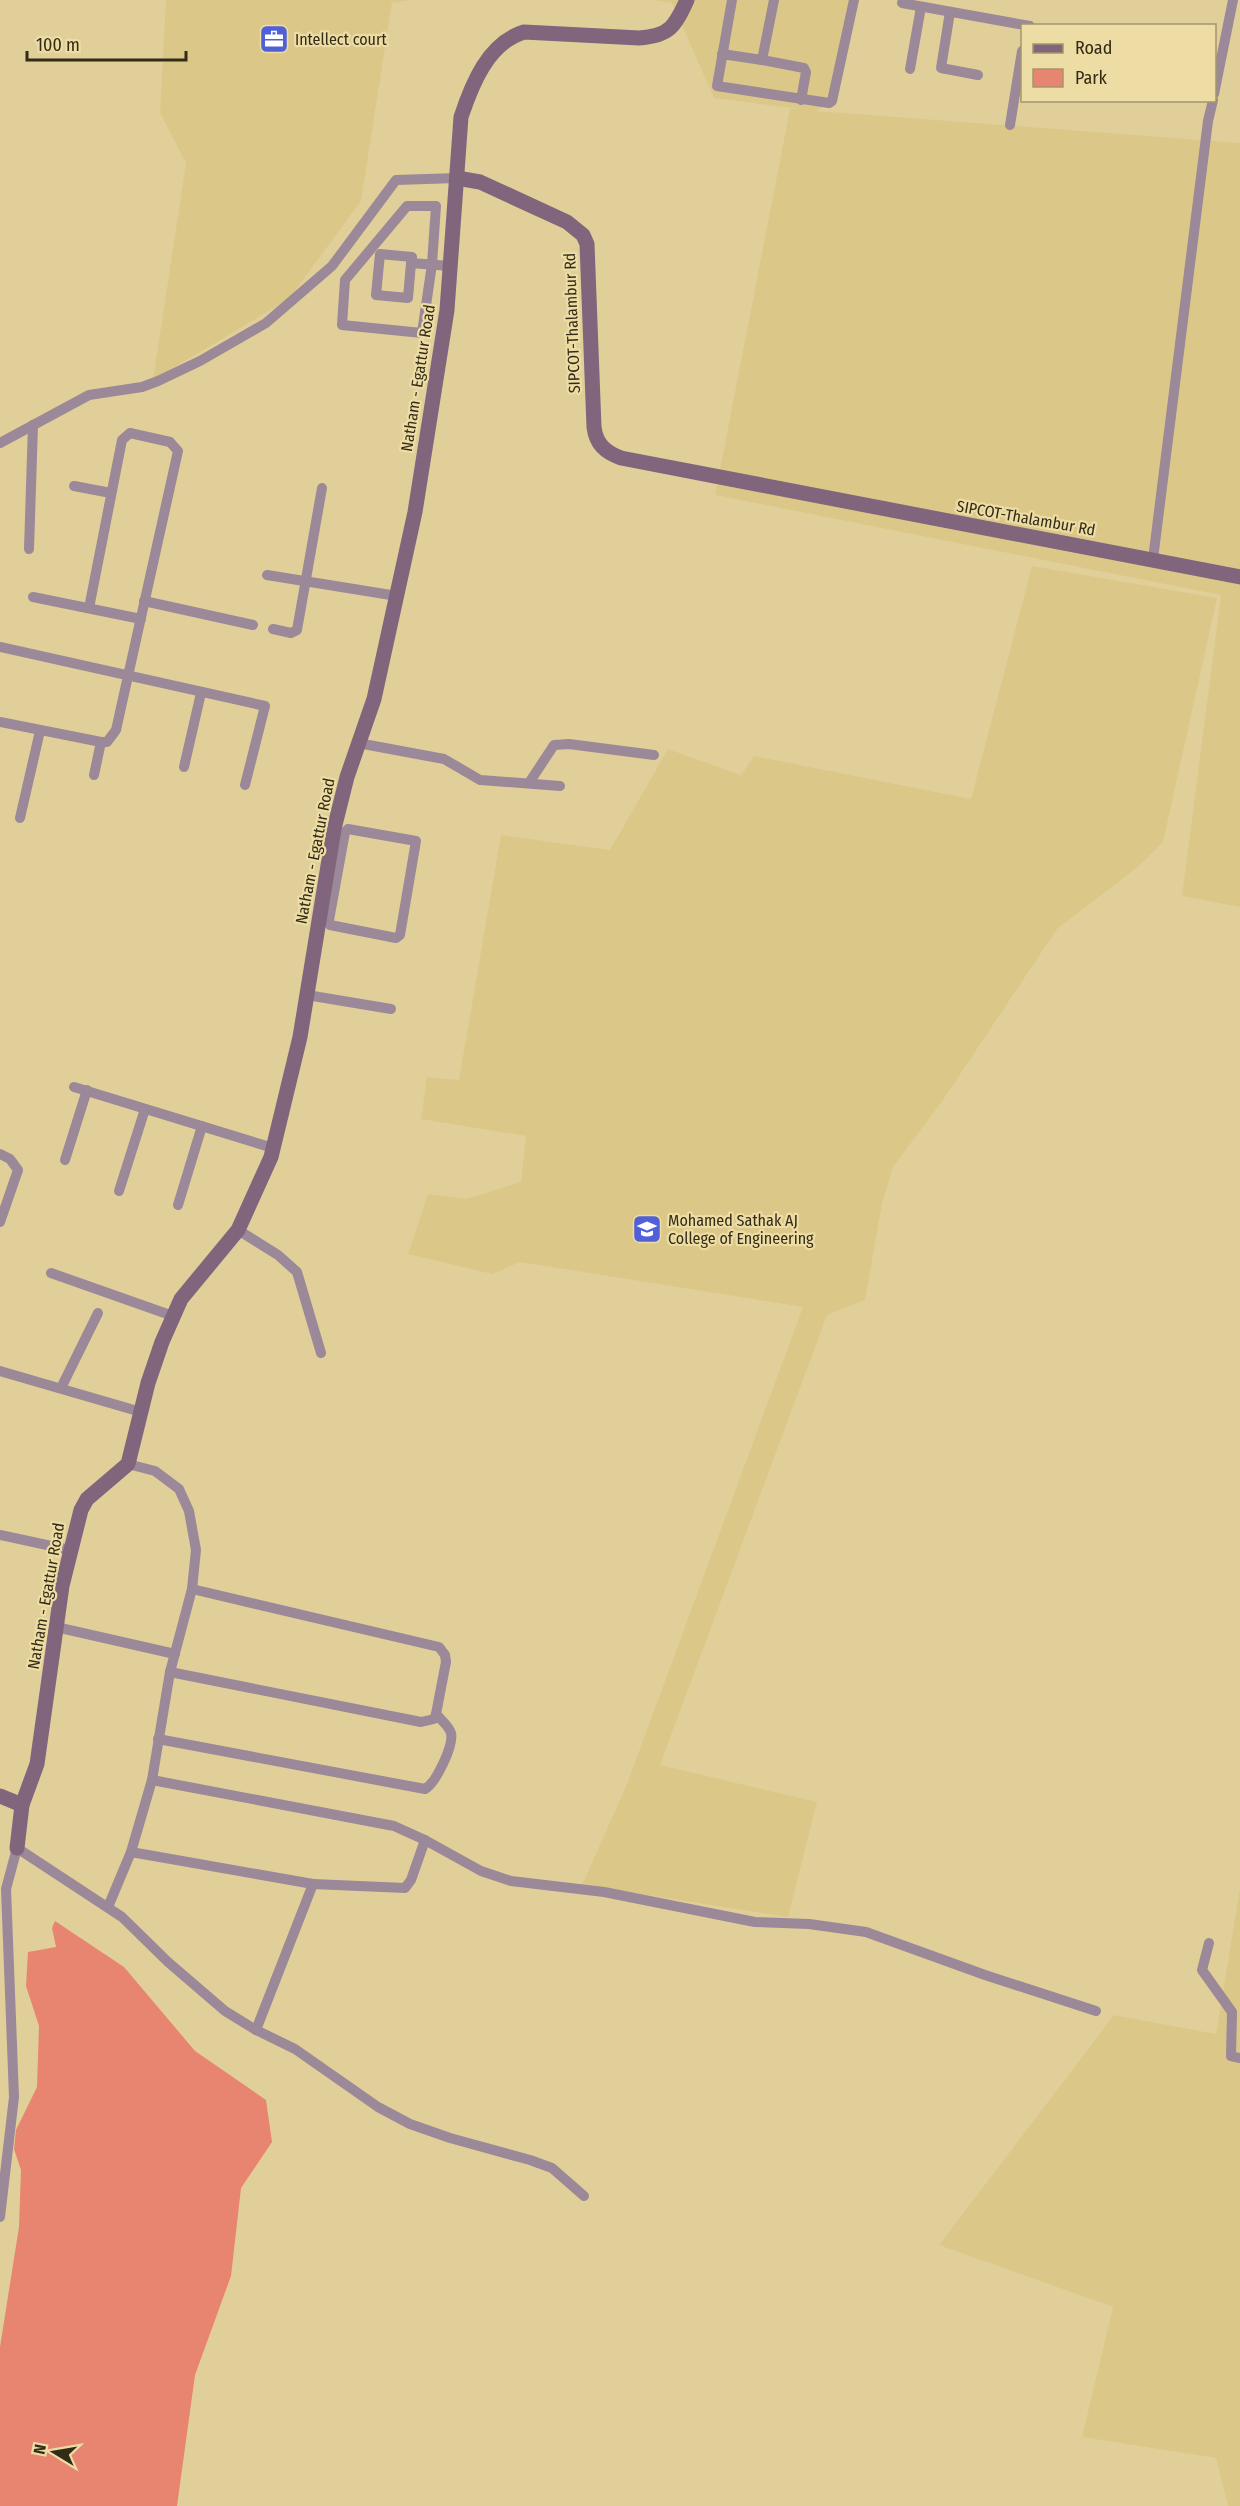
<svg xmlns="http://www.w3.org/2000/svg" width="1240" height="2506" viewBox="0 0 1240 2506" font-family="'Fira Sans Condensed',sans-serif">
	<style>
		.built { fill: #dbc889 }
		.green { fill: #e78571 }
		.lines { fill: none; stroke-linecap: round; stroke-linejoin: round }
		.street { stroke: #9b8898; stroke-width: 10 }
		.secondary { stroke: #81657c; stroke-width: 15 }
		.labels { text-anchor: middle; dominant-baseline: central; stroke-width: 4.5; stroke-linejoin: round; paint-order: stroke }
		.poi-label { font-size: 16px; fill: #322c16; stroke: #eedca5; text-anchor: start }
		.street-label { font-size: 16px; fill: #322c16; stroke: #eedca5 }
	</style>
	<rect width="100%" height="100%" fill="#e1cf99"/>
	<!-- built -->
	<g class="built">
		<path d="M166 0H411L392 3 361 201 289 299 153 380 186 163 160 113Z"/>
		<path d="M653 0H853L838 94 817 111 1240 143V907L1182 896 1221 595 715 495 790 109H799L714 98 672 3Z"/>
		<path d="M1032 566 1217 598 1163 842 1139 866 1057 929 943 1100 893 1167 882 1204 865 1300 827 1315 660 1765 817 1802 788 1917 582 1885 627 1784 803 1307 520 1262 492 1274 408 1254 428 1194 467 1199 521 1182 526 1136 421 1119 427 1077 459 1080 501 835 610 850 668 749 741 775 754 756 971 799Z"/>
		<path d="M1240 1888V2506H1228L1216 2458 1082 2437 1113 2307 939 2245 1114 2015 1216 2034Z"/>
	</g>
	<!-- green -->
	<path class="green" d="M55 1921 124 1967 195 2051 266 2100 272 2142 241 2188 231 2276 195 2375 177 2506H0V2347L19 2227 21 2170 14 2149 16 2130 37 2087 39 2026 26 1986 28 1952 56 1947 52 1928Z"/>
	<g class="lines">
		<!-- street -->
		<g class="street">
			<path d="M732 0 717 86 829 103 832 101 854 0"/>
			<path d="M774 0 762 60 804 68 806 72 801 100"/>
			<path d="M902 3 1030 26"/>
			<path d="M950 12 941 68 978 75"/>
			<path d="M722 54 762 60"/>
			<path d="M910 69 921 7"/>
			<path d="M1214 94 1233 0"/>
			<path d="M1010 125 1022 51"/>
			<path d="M407 206H436L432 264 422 333 342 325 345 280Z"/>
			<path d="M411 263 412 257 380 254 376 295 408 298 411 263 450 266"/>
			<path d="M0 443 89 395 142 387 158 381 200 361 266 323 332 266 396 180 457 178"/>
			<path d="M74 486 111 493"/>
			<path d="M29 549 33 425"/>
			<path d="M1153 559 1208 121 1213 100"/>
			<path d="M267 575 397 596"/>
			<path d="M33 597 141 619"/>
			<path d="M144 601 253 625"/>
			<path d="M273 629 291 633 297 630 322 488"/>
			<path d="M0 647 265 706 245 785"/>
			<path d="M0 722 101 742H107L116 730 178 451 170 442 130 433 122 440 89 608"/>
			<path d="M358 743 444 759 480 780 560 786"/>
			<path d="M184 767 201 693"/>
			<path d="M94 775 101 742"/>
			<path d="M529 783 554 745 569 744 654 755"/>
			<path d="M20 818 40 731"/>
			<path d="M320 914 329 920 345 832 348 829 416 841 400 935 396 938 330 925 329 920"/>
			<path d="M307 995 391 1009"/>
			<path d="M74 1087 273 1148"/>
			<path d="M0 1154 10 1159 18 1170 0 1222"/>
			<path d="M65 1160 87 1090"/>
			<path d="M119 1191 145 1109"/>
			<path d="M178 1205 202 1126"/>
			<path d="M238 1230 278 1255 297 1272 321 1353"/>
			<path d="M51 1273 173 1316"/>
			<path d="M0 1371 141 1412"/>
			<path d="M61 1388 98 1313"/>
			<path d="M0 1535 70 1550"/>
			<path d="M56 1627 175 1654"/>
			<path d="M170 1672 421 1722 434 1719 436 1714 446 1662 445 1655 439 1647 192 1589"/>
			<path d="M158 1739 425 1789C436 1783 454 1745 451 1733 449 1726 441 1720 436 1714"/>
			<path d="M152 1780 394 1826 425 1840 481 1871 511 1881 604 1892 755 1922 809 1924 866 1932 985 1975 1096 2011"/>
			<path d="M131 1852 313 1884"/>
			<path d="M108 1907 131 1852 152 1780 170 1672 192 1589 196 1550 189 1511 179 1489 155 1471 128 1464"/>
			<path d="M1209 1943 1202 1970 1232 2012 1231 2056 1240 2058"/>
			<path d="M256 2030 313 1884 405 1888 411 1880 425 1840"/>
			<path d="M0 2217 14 2097 6 1889 17 1848 122 1917 168 1962 225 2011 256 2030 295 2049 378 2107 410 2124 450 2138 530 2160 552 2168 584 2196"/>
		</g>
		<!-- secondary -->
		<g class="secondary">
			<path d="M457 178 480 182 567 222 583 235 587 244 594 427C596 444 605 452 621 458L1240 577"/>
			<path d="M0 1796 22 1805 37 1764 62 1586 81 1510 87 1499 128 1464 148 1383 162 1342 181 1299 238 1230 271 1157 300 1037 334 829 347 777 374 699 415 512 447 310 461 117C472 84 488 43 524 32L639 38C670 36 675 26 687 0"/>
			<path d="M17 1848 22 1805"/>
		</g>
	</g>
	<!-- icons -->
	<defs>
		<g id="office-square" transform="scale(1.5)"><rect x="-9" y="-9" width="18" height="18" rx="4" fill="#5061d7" stroke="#eedca5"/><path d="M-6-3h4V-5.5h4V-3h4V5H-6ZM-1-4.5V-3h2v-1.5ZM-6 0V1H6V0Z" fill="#fff"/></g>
		<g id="university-square" transform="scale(1.5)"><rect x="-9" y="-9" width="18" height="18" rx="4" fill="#5061d7" stroke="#eedca5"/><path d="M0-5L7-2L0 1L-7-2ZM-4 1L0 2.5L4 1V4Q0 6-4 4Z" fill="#fff"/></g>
	</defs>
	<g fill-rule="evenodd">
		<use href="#office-square" x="274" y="39"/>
		<use href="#university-square" x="647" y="1229"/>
	</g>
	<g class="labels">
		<!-- poi labels -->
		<g class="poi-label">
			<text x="295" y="39">Intellect court</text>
			<text x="668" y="1220">Mohamed Sathak AJ<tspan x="668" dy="18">College of Engineering</tspan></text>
		</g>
		<!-- street labels -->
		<g class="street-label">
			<text transform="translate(572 323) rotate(-92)">SIPCOT-Thalambur Rd</text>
			<text transform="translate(418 378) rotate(-81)">Natham - Egattur Road</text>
			<text transform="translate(1026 518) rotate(10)">SIPCOT-Thalambur Rd</text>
			<text transform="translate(315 851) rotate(-79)">Natham - Egattur Road</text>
			<text transform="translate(46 1596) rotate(-80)">Natham - Egattur Road</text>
		</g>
	</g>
	<!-- legend -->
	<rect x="1021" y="24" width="195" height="78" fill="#eedca5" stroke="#a3966c" stroke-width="1.5"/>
	<rect x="1033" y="44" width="30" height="9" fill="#81657c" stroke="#a3966c" stroke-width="1.5"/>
	<text x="1075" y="54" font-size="18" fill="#322c16">Road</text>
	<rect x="1033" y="69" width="30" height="18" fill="#e78571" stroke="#a3966c" stroke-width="1.5"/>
	<text x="1075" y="84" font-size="18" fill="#322c16">Park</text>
	<!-- north arrow -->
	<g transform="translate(54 2452) rotate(281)" stroke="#eedca5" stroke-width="4.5" paint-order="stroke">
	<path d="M0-4.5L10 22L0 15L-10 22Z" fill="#322c16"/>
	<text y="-9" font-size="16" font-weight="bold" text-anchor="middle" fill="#322c16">N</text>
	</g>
	<!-- scale -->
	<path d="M27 51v9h159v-9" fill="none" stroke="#322c16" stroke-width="3"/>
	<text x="36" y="51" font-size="18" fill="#322c16" stroke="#eedca5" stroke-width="4.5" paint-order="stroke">100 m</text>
</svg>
